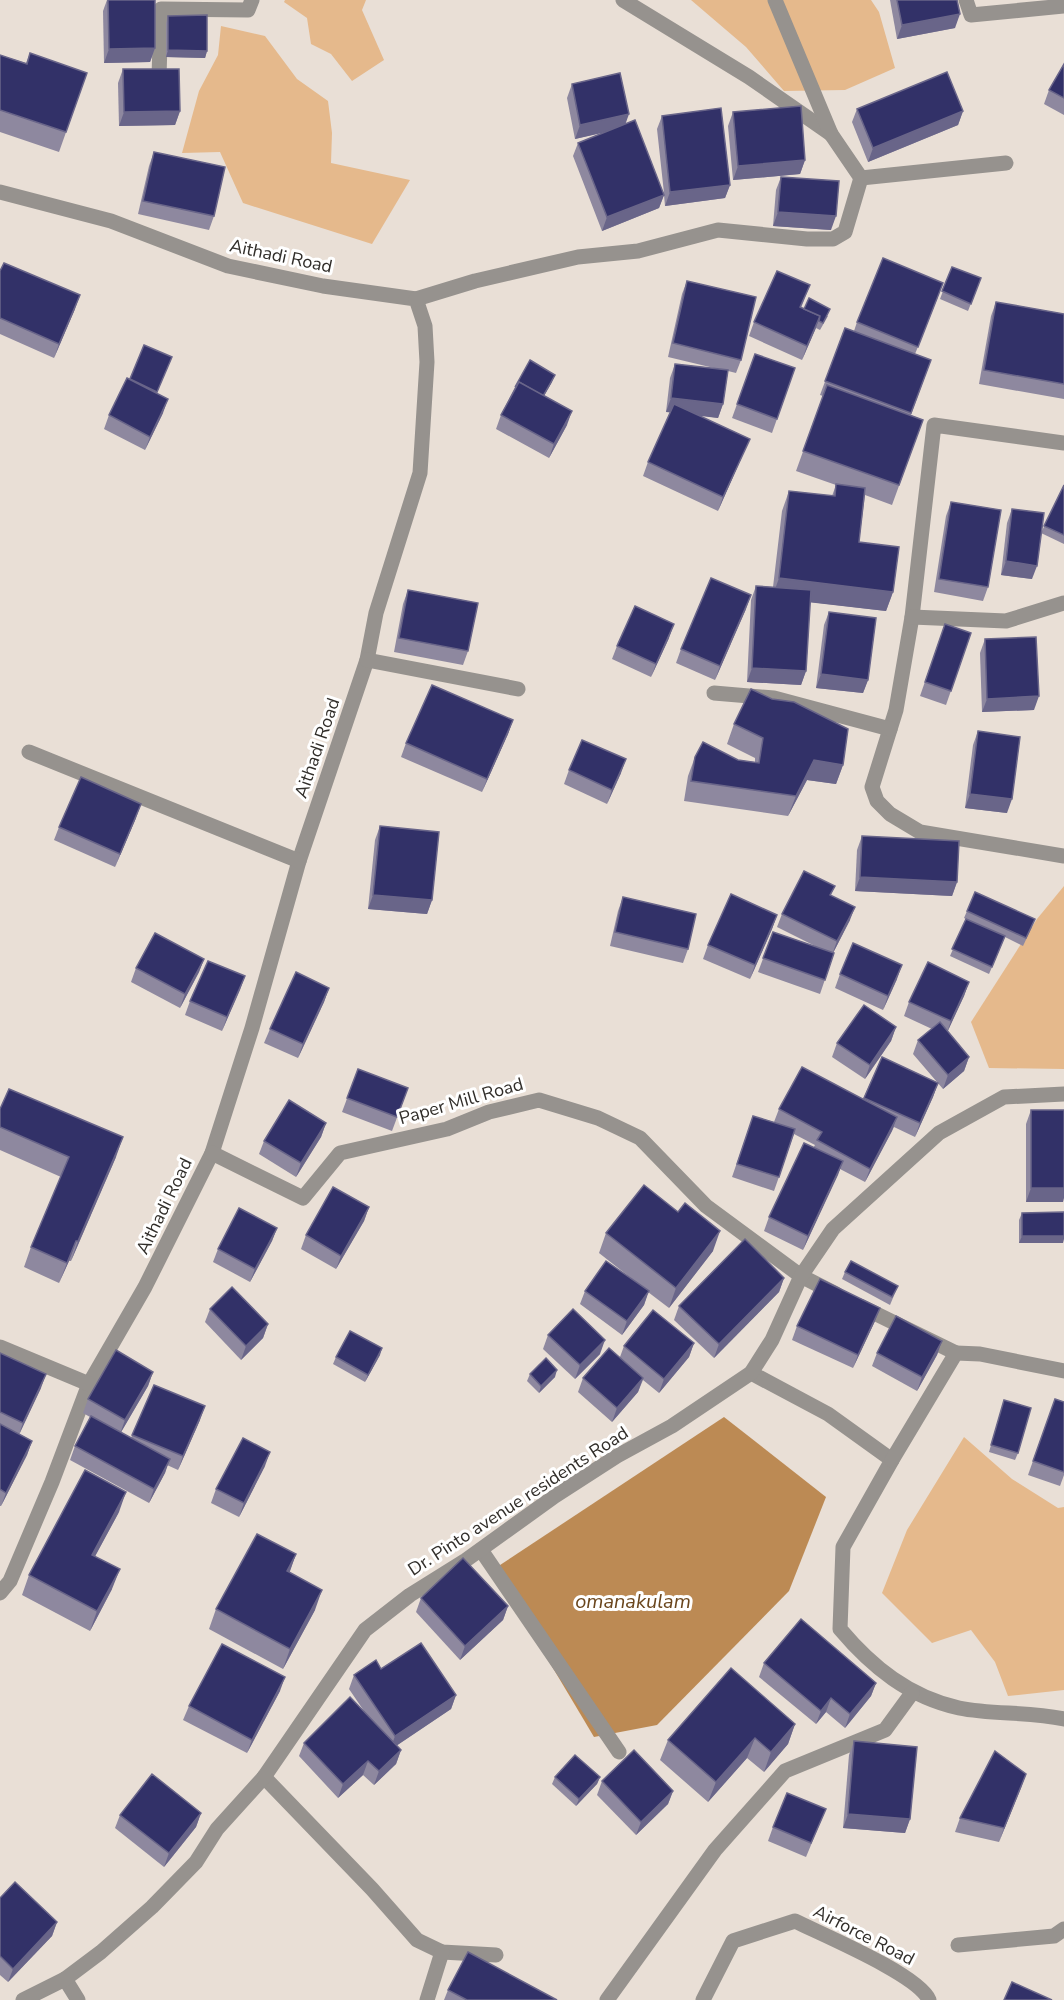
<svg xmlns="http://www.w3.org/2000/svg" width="1064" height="2000" viewBox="0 0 1064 2000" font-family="'Nunito Sans',sans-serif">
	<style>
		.green { fill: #e5b98c }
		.water { fill: #bc8a54 }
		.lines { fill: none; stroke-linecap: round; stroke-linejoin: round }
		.minor { stroke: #96928e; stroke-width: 15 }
		.wall { fill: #8e889f }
		.shaded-wall { fill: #696589 }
		.building { fill: #323168; stroke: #696589; stroke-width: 1.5 }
		.labels { text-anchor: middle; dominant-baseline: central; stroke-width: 6; stroke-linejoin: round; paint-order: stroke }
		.street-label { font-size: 18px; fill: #312e2a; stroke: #fff }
		.water-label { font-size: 20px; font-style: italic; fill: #6a461d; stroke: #fff }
	</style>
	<rect width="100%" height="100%" fill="#e9dfd6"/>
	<!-- green -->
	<g class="green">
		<path d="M285 0H366L362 10 384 60 352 81 331 54 311 44 307 18 284 2Z"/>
		<path d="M691 0H871L879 12 895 68 845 90 784 91 746 47Z"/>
		<path d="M221 26 265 36 297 79 328 101 332 133 331 163 410 180 372 244 243 203 220 152 182 153 199 91 218 55Z"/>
		<path d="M1064 886V1069L989 1068 971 1022 1037 919Z"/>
		<path d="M964 1437 1012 1479 1058 1508 1064 1507V1690L1008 1696 995 1662 971 1630 932 1643 882 1593 907 1530Z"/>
	</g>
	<!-- water -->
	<path class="water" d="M724 1417 826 1497 789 1591 657 1725 594 1737 494 1569Z"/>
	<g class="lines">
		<!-- minor -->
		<g class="minor">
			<path d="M623 0 749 77 831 134"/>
			<path d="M775 0 831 134 861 178"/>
			<path d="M966 0 971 15 1064 6"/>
			<path d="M159 77 161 9 248 10 252 0"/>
			<path d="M0 192 111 221 228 266 323 286 416 299 425 326 427 362 420 473 376 613 367 660 299 861 252 1028 212 1153 145 1287 89 1384 52 1482 10 1581 0 1593"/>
			<path d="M416 299 475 281 578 257 638 251 718 230 807 239H833L845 232 861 178 1006 163"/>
			<path d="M1064 443 934 425 912 617 896 710 872 787 877 801 890 814 920 832 1064 856"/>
			<path d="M912 617 1006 621 1064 603"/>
			<path d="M367 660 518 689"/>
			<path d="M714 693 774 698 890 729"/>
			<path d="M29 752 299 861"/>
			<path d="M212 1153 303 1198 340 1153 447 1129 489 1112 539 1100 598 1118 640 1138 706 1206 801 1276 836 1294"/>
			<path d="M860 1306 956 1353"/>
			<path d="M0 1347 89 1384"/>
			<path d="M751 1373 828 1414 892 1460 843 1547 840 1629C872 1667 909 1697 959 1708 993 1715 1028 1711 1064 1719"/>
			<path d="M892 1460 956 1353 980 1354 1064 1371"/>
			<path d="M481 1550 619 1752"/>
			<path d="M264 1777 372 1889 417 1940 442 1952 496 1955"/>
			<path d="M958 1945 1054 1936 1064 1929"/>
			<path d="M65 1979 78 2000"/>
			<path d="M23 2000 65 1979 101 1952 152 1907 196 1862 217 1829 264 1777 365 1630 410 1595 466 1560 555 1496 617 1456 672 1426 751 1373 772 1340 801 1276 833 1229 939 1133 1004 1097 1064 1094"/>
			<path d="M427 2000 442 1952"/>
			<path d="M607 2000 715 1850 785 1771 885 1730 912 1693"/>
			<path d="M703 2000 733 1941 795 1921C823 1935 919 1975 929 2000"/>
		</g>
	</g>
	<!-- wall -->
	<g class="wall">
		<path d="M107 0H155V48L150 62 104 63 103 11Z"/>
		<path d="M890 0H957L955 28 897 39Z"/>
		<path d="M168 16 207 51 205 58 166 57V23Z"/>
		<path d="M30 53 87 73 59 152 0 132V55L26 63Z"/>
		<path d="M1064 64V115L1044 104 1049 90Z"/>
		<path d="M123 69 180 111 175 125 119 126 118 83Z"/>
		<path d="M572 84 625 124 664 193 657 129 662 116 730 185 725 198 665 206 664 195 659 208 602 231 573 156 578 143 604 132 575 139 567 98Z"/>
		<path d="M857 109 963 111 958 125 868 162 852 122Z"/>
		<path d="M733 112 805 160 800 174 733 180 728 126Z"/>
		<path d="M154 152 214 216 209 230 138 214 149 166Z"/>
		<path d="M781 177 831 230 773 226 776 190Z"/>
		<path d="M952 267 981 278 968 311 940 299Z"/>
		<path d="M0 271 75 309 54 358 0 334Z"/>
		<path d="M687 281 741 360 736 373 728 371 723 404 718 418 699 415 744 452 718 511 643 476 648 462 671 412H666L670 378 675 364 714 368 668 357 682 294Z"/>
		<path d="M810 285 801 308 828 316 820 330 816 328 802 360 749 336 754 322Z"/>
		<path d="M938 297 915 354 931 360 911 415 923 420 892 505 865 495 859 542 893 592 886 611 810 602 806 671 801 685 747 682 751 600 756 586 773 587 782 511 789 491 832 496 836 485 796 471 823 396 820 395 845 328 854 331 857 322Z"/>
		<path d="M996 302 1064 314V399L979 384 991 316Z"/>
		<path d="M144 345 157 393 163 413 145 450 104 429 109 415 130 379Z"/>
		<path d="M755 354 795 368 772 433 732 418Z"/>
		<path d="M552 382 544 396 567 425 549 458 496 429 501 415 515 387Z"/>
		<path d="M1064 486V544L1041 533Z"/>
		<path d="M951 502 988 587 983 601 934 592 946 516Z"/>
		<path d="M1012 509 1032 579 1001 575 1007 523Z"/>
		<path d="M408 590 468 651 463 665 394 652 403 604Z"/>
		<path d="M746 609 715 680 676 663 681 649Z"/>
		<path d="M829 612 868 680 863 693 816 688 824 625Z"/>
		<path d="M945 624 971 633 946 705 920 696Z"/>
		<path d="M669 638 651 677 612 659 617 646Z"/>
		<path d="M985 639 1034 710 982 712 980 653Z"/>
		<path d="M513 720 508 734 482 792 401 757 406 743Z"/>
		<path d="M734 724 843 765 836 784 807 780 788 816 684 801 688 776 695 757 738 760 755 762V758L727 744Z"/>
		<path d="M978 731 1007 813 965 808 973 745Z"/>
		<path d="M569 770 621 773 607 804 564 784Z"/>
		<path d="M136 818 115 867 54 840 59 827Z"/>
		<path d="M380 826 432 900 427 914 368 909 375 840Z"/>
		<path d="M862 836 957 882 952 896 855 891 857 850Z"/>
		<path d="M835 886 831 895 850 920 833 953H834L820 994 758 972 773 932 815 946 777 927 782 914Z"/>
		<path d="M623 897 688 949 683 963 610 946 618 911Z"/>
		<path d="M967 911 1032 927 1023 946 1005 937 989 974 950 956 966 919 964 918Z"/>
		<path d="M777 915 772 929 750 979 703 959 708 945Z"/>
		<path d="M204 959 199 972 180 1008 131 982 136 968Z"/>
		<path d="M840 974 897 979 883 1010 835 988Z"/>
		<path d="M245 976 222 1031 185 1015 190 1001Z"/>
		<path d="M969 982 964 996 947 1032 969 1057 964 1071 943 1089 913 1054 918 1040 932 1029 904 1016 909 1002Z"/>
		<path d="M329 988 324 1002 298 1058 264 1043 270 1029Z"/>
		<path d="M896 1027 891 1041 865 1079 832 1057 837 1043Z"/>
		<path d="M882 1057 938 1083 933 1097 915 1137 894 1127 865 1182 840 1169 803 1250 764 1231 769 1217 815 1145 794 1134 774 1191 732 1177 753 1116 774 1122 779 1109 863 1099Z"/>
		<path d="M358 1069 408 1088 392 1131 342 1112Z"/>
		<path d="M0 1109 116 1157 71 1261H69L59 1283 24 1267 31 1247 61 1177 0 1150Z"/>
		<path d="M1031 1110 1063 1202H1026V1124Z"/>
		<path d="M326 1123 321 1137 296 1177 259 1154 264 1141Z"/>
		<path d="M369 1207 364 1221 336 1269 301 1249 306 1235Z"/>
		<path d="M1022 1213 1063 1243H1019V1220Z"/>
		<path d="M277 1228 272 1241 250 1282 213 1262 218 1249Z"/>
		<path d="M606 1233 713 1251 669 1308 648 1292 644 1305 622 1335 580 1304 585 1291 636 1282 599 1253Z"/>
		<path d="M845 1272 898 1286 890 1305 842 1279Z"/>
		<path d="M784 1278 779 1292 714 1358 674 1320 679 1306Z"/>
		<path d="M880 1308 875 1321 853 1368 792 1340 797 1326Z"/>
		<path d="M210 1309 268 1324 263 1338 241 1360 205 1322Z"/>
		<path d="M548 1335 600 1354 575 1379 543 1349Z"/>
		<path d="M942 1341 937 1355 917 1391 872 1366 877 1353Z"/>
		<path d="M694 1343 689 1357 659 1393 643 1380 638 1392 612 1422 578 1392 583 1378 620 1357 624 1346Z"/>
		<path d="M0 1353 41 1388 19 1434 32 1441 27 1455 1 1506H0Z"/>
		<path d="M380 1355 365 1382 333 1364 336 1357Z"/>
		<path d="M153 1372 148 1386 121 1432 131 1438 154 1385 200 1420 178 1470 167 1465 165 1473 149 1503 70 1460 75 1446 90 1417 83 1413 88 1399Z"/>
		<path d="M530 1374 555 1377 539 1393 527 1381Z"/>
		<path d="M1055 1399 1064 1402V1475L1060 1486 1028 1475Z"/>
		<path d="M1004 1400 1018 1453 1015 1460 989 1452Z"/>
		<path d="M265 1466 239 1517 211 1503 216 1489Z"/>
		<path d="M119 1512 95 1556 112 1589 90 1631 22 1595 29 1575Z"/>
		<path d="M296 1554 289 1573 315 1610 283 1669 209 1629 216 1609Z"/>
		<path d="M421 1598 508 1606 503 1620 460 1660 416 1612Z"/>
		<path d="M764 1663 876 1683 871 1696 845 1728 826 1712 816 1724 759 1677Z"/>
		<path d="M381 1669 456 1695 451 1709 396 1746 401 1750 396 1764 374 1785 363 1775 338 1798 299 1756 304 1743 364 1711 349 1689 354 1675Z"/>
		<path d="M280 1691 247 1753 183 1720 189 1706Z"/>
		<path d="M795 1724 788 1744 764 1772 747 1758 708 1802 660 1760 668 1740Z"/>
		<path d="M854 1741 910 1819 905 1833 843 1828 849 1755Z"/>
		<path d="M1026 1774 999 1842 955 1832 960 1818Z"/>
		<path d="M555 1777H600L597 1784 576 1806 552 1784Z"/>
		<path d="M602 1781 673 1791 668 1804 636 1835 597 1795Z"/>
		<path d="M826 1809 806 1857 768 1841 773 1827Z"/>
		<path d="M201 1813 196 1827 164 1867 115 1828 120 1815Z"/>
		<path d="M0 1898 57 1922 52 1936 8 1982 0 1975Z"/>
		<path d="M448 1990 557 2000H444Z"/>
	</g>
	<!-- shaded-wall -->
	<g class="shaded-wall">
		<path d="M960 14 955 28 897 39 902 25Z"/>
		<path d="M155 48 150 62 104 63 109 49Z"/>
		<path d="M168 50 207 51 205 58 166 57Z"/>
		<path d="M180 111 175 125 119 126 124 112Z"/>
		<path d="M963 111 958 125 868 162 873 148Z"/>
		<path d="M629 114 624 128 575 139 580 125Z"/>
		<path d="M805 160 800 174 733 180 738 166Z"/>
		<path d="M730 185 725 198 665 206 670 192Z"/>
		<path d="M664 195 659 208 602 231 607 217Z"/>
		<path d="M778 212 836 216 831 230 773 226Z"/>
		<path d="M80 295 75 309 54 358 59 344Z"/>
		<path d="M820 316 815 330 802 360 807 346Z"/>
		<path d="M555 375 552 382 537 408 540 401Z"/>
		<path d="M671 398 723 404 718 418 666 412Z"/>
		<path d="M168 399 163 413 145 450 150 437Z"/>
		<path d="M572 411 567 425 549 458 554 444Z"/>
		<path d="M750 439 744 452 718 511 723 497Z"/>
		<path d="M1006 561 1037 566 1032 579 1001 575Z"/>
		<path d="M779 578 893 592 886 611 772 598Z"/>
		<path d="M751 595 746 609 715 680 720 666Z"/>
		<path d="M674 624 669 638 651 677 656 664Z"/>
		<path d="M752 668 806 671 801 685 747 682Z"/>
		<path d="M821 674 868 680 863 693 816 688Z"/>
		<path d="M1039 696 1034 710 982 712 987 699Z"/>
		<path d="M513 720 508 734 482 792 487 779Z"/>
		<path d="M626 759 621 773 607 804 612 790Z"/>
		<path d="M814 760 843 765 836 784 807 780 788 816 796 796Z"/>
		<path d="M970 794 1012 799 1007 813 965 808Z"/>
		<path d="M141 804 136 818 115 867 120 854Z"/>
		<path d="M860 877 957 882 952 896 855 891Z"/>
		<path d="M373 895 432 900 427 914 368 909Z"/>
		<path d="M855 907 850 920 832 955 837 941Z"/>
		<path d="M777 915 772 929 750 979 755 965Z"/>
		<path d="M204 959 199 972 180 1008 185 994Z"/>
		<path d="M902 965 897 979 883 1010 888 996Z"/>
		<path d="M245 976 240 990 222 1031 227 1017Z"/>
		<path d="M969 982 964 996 946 1035 951 1021Z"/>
		<path d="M329 988 324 1002 298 1058 303 1044Z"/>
		<path d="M896 1027 891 1041 865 1079 870 1065Z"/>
		<path d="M969 1057 964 1071 943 1089 948 1075Z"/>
		<path d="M938 1083 933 1097 915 1137 920 1123Z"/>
		<path d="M897 1117 892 1131 865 1182 870 1169Z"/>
		<path d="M326 1123 321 1137 296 1177 301 1163Z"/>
		<path d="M123 1137 116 1157 71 1261 78 1241Z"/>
		<path d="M843 1161 838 1175 803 1250 808 1236Z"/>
		<path d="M1031 1188H1064V1198L1063 1202H1026Z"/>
		<path d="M369 1207 364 1221 336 1269 341 1256Z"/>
		<path d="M277 1228 272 1241 250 1282 255 1269Z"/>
		<path d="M720 1231 713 1251 669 1308 676 1288Z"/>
		<path d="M1022 1236H1064V1239L1063 1243H1019Z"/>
		<path d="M76 1241 69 1261 59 1283 67 1263Z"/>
		<path d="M784 1278 779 1292 714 1358 719 1344Z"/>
		<path d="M649 1291 644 1305 622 1335 627 1321Z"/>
		<path d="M880 1308 875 1321 853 1368 858 1355Z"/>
		<path d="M268 1324 263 1338 241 1360 246 1346Z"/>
		<path d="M605 1340 600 1354 575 1379 580 1365Z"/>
		<path d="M942 1341 937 1355 917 1391 922 1377Z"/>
		<path d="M694 1343 689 1357 659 1393 664 1379Z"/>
		<path d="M382 1348 380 1355 365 1382 368 1375Z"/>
		<path d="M557 1370 555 1377 539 1393 541 1386Z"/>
		<path d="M153 1372 148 1386 120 1434 125 1420Z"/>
		<path d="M46 1374 41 1388 18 1437 23 1423Z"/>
		<path d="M643 1378 638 1392 612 1422 617 1408Z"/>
		<path d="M205 1406 200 1420 178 1470 183 1456Z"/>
		<path d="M32 1441 27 1455 1 1506 6 1493Z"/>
		<path d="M270 1452 265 1466 239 1517 244 1503Z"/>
		<path d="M170 1459 165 1473 149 1503 154 1489Z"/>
		<path d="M126 1492 119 1512 85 1575 92 1555Z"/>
		<path d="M296 1554 289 1574 287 1571Z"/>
		<path d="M120 1569 112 1589 90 1631 97 1611Z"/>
		<path d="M322 1590 315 1610 283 1669 290 1649Z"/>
		<path d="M508 1606 503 1620 460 1660 465 1646Z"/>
		<path d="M285 1677 280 1691 247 1753 252 1740Z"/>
		<path d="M876 1683 871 1696 845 1728 850 1714Z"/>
		<path d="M456 1695 451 1709 390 1750 395 1736Z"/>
		<path d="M831 1698 826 1712 816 1724 821 1711Z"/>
		<path d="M795 1724 788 1744 764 1772 771 1752Z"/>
		<path d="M755 1738 747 1758 708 1802 716 1782Z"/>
		<path d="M401 1750 396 1764 374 1785 379 1771Z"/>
		<path d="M368 1761 363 1775 338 1798 343 1784Z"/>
		<path d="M1026 1774 1021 1788 999 1842 1004 1828Z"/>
		<path d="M600 1777 597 1784 576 1806 579 1799Z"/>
		<path d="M673 1791 668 1804 636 1835 641 1822Z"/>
		<path d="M201 1813 196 1827 164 1867 169 1853Z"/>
		<path d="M848 1814 910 1819 905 1833 843 1828Z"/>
		<path d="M57 1922 52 1936 8 1982 13 1969Z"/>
	</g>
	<!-- building -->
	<g class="building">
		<path d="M108 0H155V48L109 49Z"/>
		<path d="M897 0H957L960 14 902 25Z"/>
		<path d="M207 15V51L168 50V16Z"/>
		<path d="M30 53 87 73 66 132 0 110V55L27 64Z"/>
		<path d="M1064 64V98L1049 90Z"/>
		<path d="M123 69H179L180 111 124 112Z"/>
		<path d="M947 72 963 111 873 148 857 109Z"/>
		<path d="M620 73 629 114 580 125 572 84Z"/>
		<path d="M801 106 805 160 738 166 733 112Z"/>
		<path d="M721 108 730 185 670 192 662 116Z"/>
		<path d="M635 120 664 195 607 217 578 143Z"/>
		<path d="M154 152 225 167 214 216 143 201Z"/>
		<path d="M781 177 839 181 836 216 778 212Z"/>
		<path d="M883 258 943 283 918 347 857 322Z"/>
		<path d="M4 263 80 295 59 344 0 318V271Z"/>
		<path d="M952 267 981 278 971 304 942 291Z"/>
		<path d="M777 271 810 285 800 307 820 316 807 346 754 322Z"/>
		<path d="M687 281 756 297 741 360 673 343Z"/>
		<path d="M809 298 830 309 823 323 819 321 820 316 804 309Z"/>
		<path d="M996 302 1064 314V384L984 370Z"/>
		<path d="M845 328 931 360 911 413 825 381Z"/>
		<path d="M144 345 172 357 157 392 130 379Z"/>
		<path d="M755 354 795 368 777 419 737 404Z"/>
		<path d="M530 360 555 375 543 396 519 382 515 387Z"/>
		<path d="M675 364 728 370 723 404 671 398Z"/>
		<path d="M127 378 168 399 150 437 109 415Z"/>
		<path d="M519 382 572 411 554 444 501 415Z"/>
		<path d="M827 385 923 420 899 485 803 451Z"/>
		<path d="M674 404 750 439 723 497 648 462Z"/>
		<path d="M836 484 865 488 859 542 899 547 893 592 779 578 789 491 835 496Z"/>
		<path d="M1064 485V535L1044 526Z"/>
		<path d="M951 502 1001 510 988 587 939 579Z"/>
		<path d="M1012 509 1044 513 1037 566 1006 561Z"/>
		<path d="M711 578 751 595 720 666 681 649Z"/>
		<path d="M756 586 811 590 806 671 752 668Z"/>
		<path d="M408 590 478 603 468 651 399 638Z"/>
		<path d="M635 606 674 624 656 664 617 646Z"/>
		<path d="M829 612 876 618 868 680 821 674Z"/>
		<path d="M945 624 971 633 951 691 925 682Z"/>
		<path d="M1036 637 1039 696 987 699 985 639Z"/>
		<path d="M432 685 513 720 487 779 406 743Z"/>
		<path d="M751 689 772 699 794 702 848 729 843 765 814 760 796 796 691 781 695 757 703 742 738 760 759 763 763 738 734 724Z"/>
		<path d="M978 731 1020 737 1012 799 970 794Z"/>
		<path d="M582 740 626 759 612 790 569 770Z"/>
		<path d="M81 777 141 804 120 854 59 827Z"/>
		<path d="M380 826 439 832 432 900 373 895Z"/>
		<path d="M862 836 959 841 957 882 860 877Z"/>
		<path d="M804 871 835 886 830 895 855 907 837 941 782 914Z"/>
		<path d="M975 892 1035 919 1026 938 967 911Z"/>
		<path d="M731 894 777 915 755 965 708 945Z"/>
		<path d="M623 897 696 914 688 949 615 932Z"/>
		<path d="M966 919 1005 936 992 967 952 949Z"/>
		<path d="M773 932 834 953 825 980 763 958Z"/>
		<path d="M155 933 204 959 185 994 136 968Z"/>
		<path d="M853 943 902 965 888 996 840 974Z"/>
		<path d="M208 961 245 976 227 1017 190 1001Z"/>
		<path d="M928 962 969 982 951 1021 909 1002Z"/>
		<path d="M296 972 329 988 303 1044 270 1029Z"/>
		<path d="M864 1005 896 1027 870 1065 837 1043Z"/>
		<path d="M940 1022 969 1057 948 1075 918 1040Z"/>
		<path d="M882 1057 938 1083 920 1123 864 1098Z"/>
		<path d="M802 1067 897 1117 870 1169 817 1140 822 1132 779 1109Z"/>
		<path d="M358 1069 408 1088 397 1117 347 1098Z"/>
		<path d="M9 1089 123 1137 78 1241H76L67 1263 31 1247 69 1157 0 1127V1109Z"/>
		<path d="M289 1100 326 1123 301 1163 264 1141Z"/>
		<rect x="1031" y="1110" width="33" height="78"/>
		<path d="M753 1116 795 1129 779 1177 737 1164Z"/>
		<path d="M804 1143 843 1161 808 1236 769 1217Z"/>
		<path d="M644 1185 678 1212 685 1203 720 1231 676 1288 606 1233Z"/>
		<path d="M333 1187 369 1207 341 1256 306 1235Z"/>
		<path d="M239 1208 277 1228 255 1269 218 1249Z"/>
		<path d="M1064 1212V1236H1022V1213Z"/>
		<path d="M745 1239 784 1278 719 1344 679 1306Z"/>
		<path d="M606 1261 649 1291 627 1321 585 1291Z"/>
		<path d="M851 1261 898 1286 892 1297 845 1272Z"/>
		<path d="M820 1279 880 1308 858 1355 797 1326Z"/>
		<path d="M232 1287 268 1324 246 1346 210 1309Z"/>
		<path d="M573 1309 605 1340 580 1365 548 1335Z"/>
		<path d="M653 1310 694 1343 664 1379 624 1346Z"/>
		<path d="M896 1316 942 1341 922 1377 877 1353Z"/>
		<path d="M350 1331 382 1348 368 1375 336 1357Z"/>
		<path d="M609 1348 643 1378 617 1408 583 1378Z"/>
		<path d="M116 1350 153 1372 125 1420 88 1399Z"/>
		<path d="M0 1353 46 1374 23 1423 0 1412Z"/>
		<path d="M546 1358 557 1370 541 1386 530 1374Z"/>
		<path d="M154 1385 205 1406 183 1456 132 1435Z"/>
		<path d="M1055 1399 1064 1402V1472L1033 1461Z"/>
		<path d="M1004 1400 1031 1408 1018 1453 991 1445Z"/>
		<path d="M91 1416 170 1459 154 1489 75 1446Z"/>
		<path d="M0 1424 32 1441 6 1493 0 1489Z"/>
		<path d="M243 1438 270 1452 244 1503 216 1489Z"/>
		<path d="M85 1470 126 1492 92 1555 120 1569 97 1611 29 1575Z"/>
		<path d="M257 1534 296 1554 287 1571 322 1590 290 1649 216 1609Z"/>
		<path d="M463 1558 508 1606 465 1646 421 1598Z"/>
		<path d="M801 1619 876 1683 850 1714 831 1698 821 1711 764 1663Z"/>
		<path d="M421 1643 456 1695 395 1736 354 1675 376 1660 381 1669Z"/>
		<path d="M222 1644 285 1677 252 1740 189 1706Z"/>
		<path d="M731 1668 795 1724 771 1752 755 1738 716 1782 668 1740Z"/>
		<path d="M350 1697 401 1750 379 1771 368 1761 343 1784 304 1743Z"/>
		<path d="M854 1741 917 1747 910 1819 848 1814Z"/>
		<path d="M634 1750 673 1791 641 1822 602 1781Z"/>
		<path d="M995 1751 1026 1774 1004 1828 960 1818Z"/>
		<path d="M575 1755 600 1777 579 1799 555 1777Z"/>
		<path d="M152 1774 201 1813 169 1853 120 1815Z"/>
		<path d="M787 1793 826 1809 811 1843 773 1827Z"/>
		<path d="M15 1882 57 1922 13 1969 0 1956V1898Z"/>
		<path d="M468 1952 557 2000H467L448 1990Z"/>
		<path d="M1012 1982 1052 2000H1004Z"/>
	</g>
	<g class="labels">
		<!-- street labels -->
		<g class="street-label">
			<text transform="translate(281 256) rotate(12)">Aithadi Road</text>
			<text transform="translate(317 748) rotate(-71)">Aithadi Road</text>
			<text transform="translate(461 1101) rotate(-16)">Paper Mill Road</text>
			<text transform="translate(164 1206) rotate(-64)">Aithadi Road</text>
			<text transform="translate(518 1501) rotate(-33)">Dr. Pinto avenue residents Road</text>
			<text transform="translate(864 1935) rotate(27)">Airforce Road</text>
		</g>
		<!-- water labels -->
		<g class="water-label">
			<text x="633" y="1601">omanakulam</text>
		</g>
	</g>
</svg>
